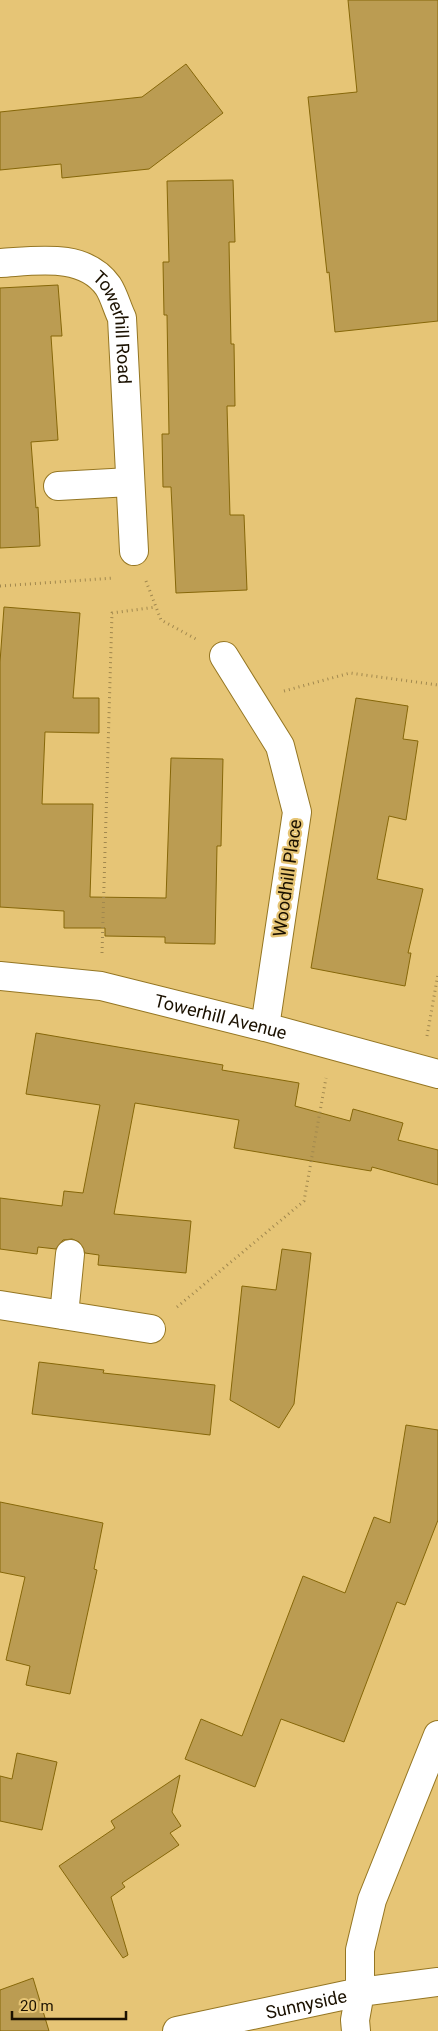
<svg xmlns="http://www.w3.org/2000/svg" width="438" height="2031" viewBox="0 0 438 2031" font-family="Roboto,sans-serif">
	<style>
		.building { fill: #bb9c52; stroke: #866709 }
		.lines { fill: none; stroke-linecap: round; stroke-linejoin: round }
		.minor-casing { stroke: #957622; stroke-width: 30 }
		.major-casing { stroke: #957622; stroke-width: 30 }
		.path { stroke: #a1884e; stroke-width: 3; stroke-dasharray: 1 4; stroke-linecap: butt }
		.minor { stroke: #fff; stroke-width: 28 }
		.major { stroke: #fff; stroke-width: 28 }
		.labels { text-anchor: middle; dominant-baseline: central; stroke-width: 4.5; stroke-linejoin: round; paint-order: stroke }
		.street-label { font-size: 18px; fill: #1b1100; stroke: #e6c576 }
	</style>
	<rect width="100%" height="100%" fill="#e6c576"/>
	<!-- building -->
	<g class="building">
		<path d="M348 0H438V321L335 332 329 272 327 273 308 97 357 92Z"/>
		<path d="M186 64 223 113 149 169 62 178 61 164 0 170V112L142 97Z"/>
		<path d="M233 180 235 242H229L231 344H234L235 406H227L230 515H244L247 590 176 593 171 487H163L162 434H169L167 315H164L163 262H169L167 181Z"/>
		<path d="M58 285 62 336H51L58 440 31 442 36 508 38 507 40 546 0 548V288Z"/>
		<path d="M4 607 80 613 73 698H99V733L45 732 42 804H93L90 897 166 898 171 758 223 759 221 846H217L215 944 165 943V937L105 936V928H64V911L0 907V662Z"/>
		<path d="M356 698 408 706 403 739 418 741 406 820 389 816 377 879 423 889 408 953H411L405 986 311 968Z"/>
		<path d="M36 1033 223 1065 222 1070 299 1083 295 1106 350 1121 353 1109 403 1123 398 1140 438 1150V1185L372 1167 371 1171 234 1148 239 1120 135 1103 114 1214 191 1221 186 1273 98 1265 99 1255 85 1253 79 1242 72 1239 63 1240 56 1249 38 1247 37 1254 0 1249V1198L62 1206 64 1191 83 1193 100 1105 26 1094Z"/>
		<path d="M282 1249 311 1253 294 1404 279 1428 230 1400 242 1286 276 1290Z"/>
		<path d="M39 1362 104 1370 103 1373 215 1385 210 1435 32 1414Z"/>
		<path d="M406 1425 438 1430V1520L405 1605 397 1602 344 1742 281 1719 255 1787 185 1759 201 1719 242 1736 303 1576 345 1593 374 1517 390 1523Z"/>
		<path d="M0 1502 103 1523 94 1569 97 1570 70 1694 26 1685 30 1666 6 1660 25 1577 0 1572Z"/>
		<path d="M17 1753 57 1762 42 1830 0 1821V1776L12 1779Z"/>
		<path d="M180 1775 172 1812 181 1826 170 1833 179 1845 122 1883 125 1887 111 1897 128 1955 123 1958 59 1866 115 1828 111 1821Z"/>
		<path d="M33 1978 49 2031H0V1990Z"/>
	</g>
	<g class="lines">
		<!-- minor casing -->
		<g class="minor-casing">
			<g id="minor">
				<path id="s1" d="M0 263C36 261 84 252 108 286 114 295 117 308 122 318L134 551"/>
				<path d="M58 486 130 482"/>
				<path d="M224 656 280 746 297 812 265 1027"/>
				<path id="s2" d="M0 976 101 986 265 1027 438 1074"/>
				<path d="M0 1305 151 1329"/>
				<path d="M64 1315 70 1254"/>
				<path d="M356 2031 355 2020 360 1992 438 1982"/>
			</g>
		</g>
		<!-- major casing -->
		<g class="major-casing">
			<g id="major">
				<path id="s3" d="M177 2031 360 1992V1950L372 1900 438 1735"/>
			</g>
		</g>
		<!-- path -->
		<g class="path">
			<path d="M146 581 161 620 196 639"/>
			<path d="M0 586 114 578"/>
			<path d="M284 691 350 673 438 685"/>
			<path d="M102 953 112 613 156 607"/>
			<path d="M427 1036 438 974"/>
			<path d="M177 1307 304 1201 326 1078"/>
		</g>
		<!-- minor -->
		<use href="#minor" class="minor"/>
		<!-- major -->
		<use href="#major" class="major"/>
	</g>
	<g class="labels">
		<!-- street labels -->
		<g class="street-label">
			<text stroke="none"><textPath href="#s1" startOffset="158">Towerhill Road</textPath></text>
			<text transform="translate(287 878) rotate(-82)">Woodhill Place</text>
			<text stroke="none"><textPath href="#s2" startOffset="225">Towerhill Avenue</textPath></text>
			<text stroke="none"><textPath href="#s3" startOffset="132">Sunnyside</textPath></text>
		</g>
	</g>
	<!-- scale -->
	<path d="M12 2011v8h114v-8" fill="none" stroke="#1b1100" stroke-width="2.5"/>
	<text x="20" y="2011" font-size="15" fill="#1b1100" stroke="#e6c576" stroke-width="4" paint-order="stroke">20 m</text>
</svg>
